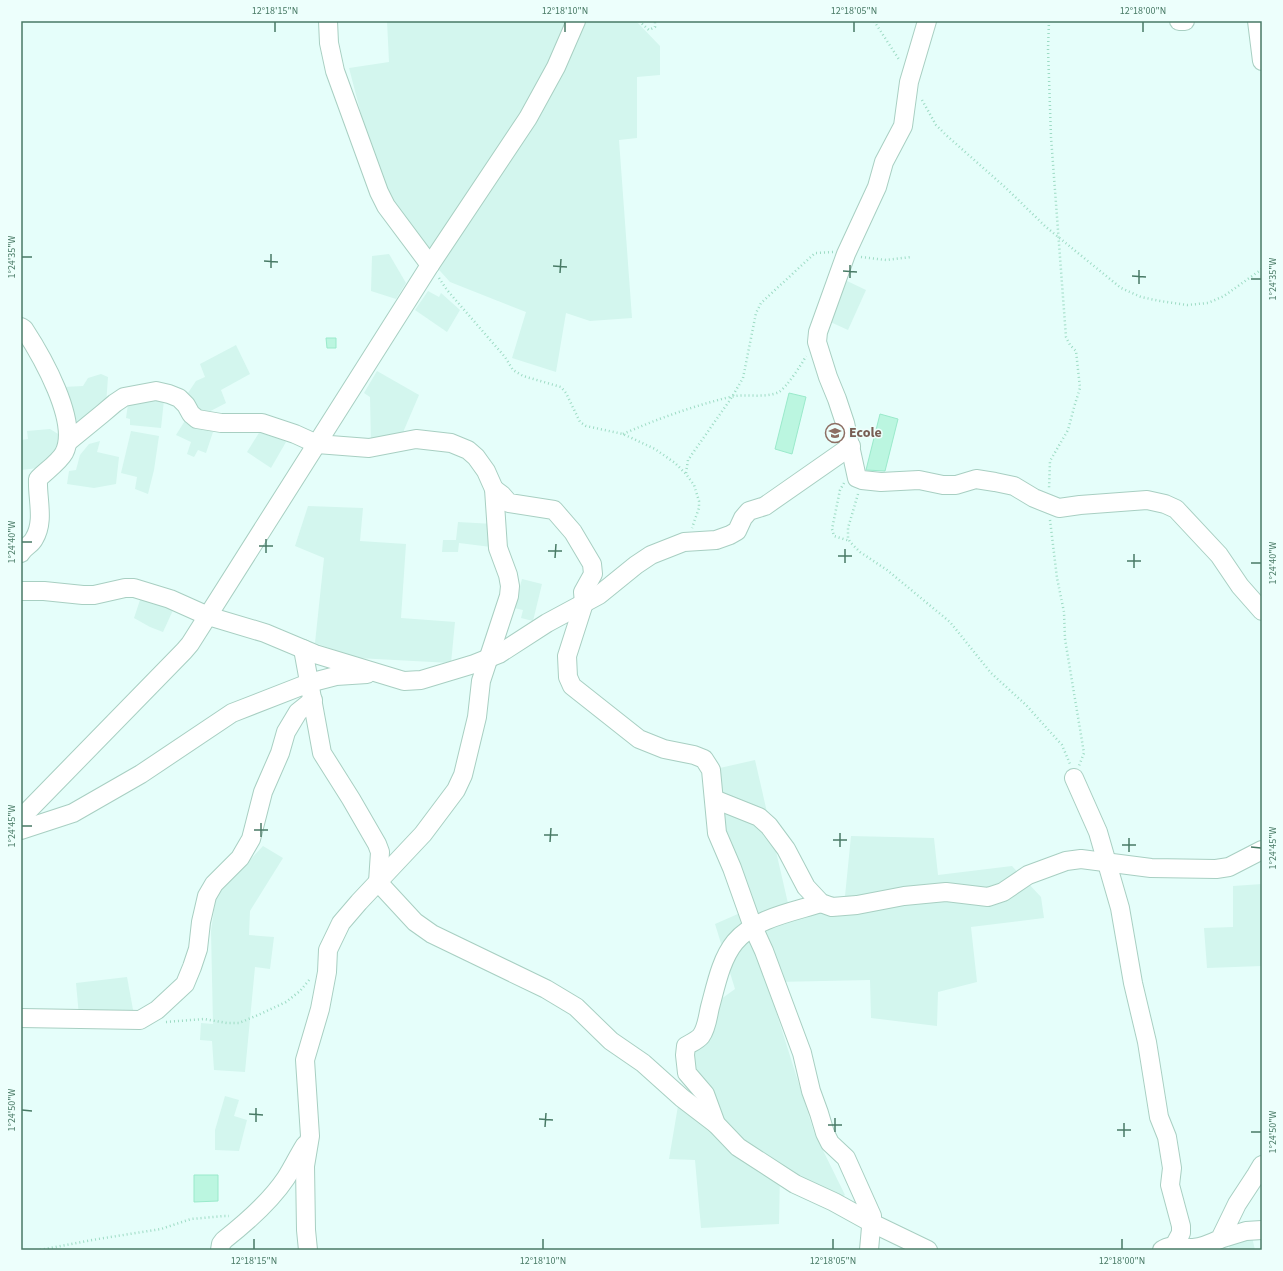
<svg xmlns="http://www.w3.org/2000/svg" width="1283" height="1271" viewBox="0 0 1283 1271" font-family="'Source Sans 3',sans-serif">
	<style>
		.residential { fill: #d3f6ee }
		.building { fill: #bbf6e0; stroke: #9aeacb }
		.lines { fill: none; stroke-linecap: round; stroke-linejoin: round }
		.minor-casing { stroke: #a8cfc2; stroke-width: 20 }
		.path { stroke: #9ddbc4; stroke-width: 2.5; stroke-dasharray: 1 3; stroke-linecap: butt }
		.minor { stroke: #fff; stroke-width: 18 }
		.ticks { fill: none; stroke: #487a65; stroke-width: 1.5 }
		.labels { text-anchor: middle; dominant-baseline: central; stroke-width: 3; stroke-linejoin: round; paint-order: stroke }
		.education-label { font-size: 14px; font-weight: bold; fill: #785e54; stroke: #edfffc; text-anchor: start }
		.neatline { fill: none; stroke: #487a65; stroke-width: 1.5 }
		.ticks-label { font-size: 10px; text-anchor: middle; fill: #487a65 }
	</style>
	<rect width="100%" height="100%" fill="#e5fefa"/>
	<!-- residential -->
	<g class="residential">
		<path d="M387 21H636L660 46V75L637 77V138L619 140 632 318 590 321 566 313 556 372 512 358 526 312 450 282 432 262 383 198 349 68 389 62Z"/>
		<path d="M389 254 406 283 396 299 371 291 372 256Z"/>
		<path d="M845 280 866 290 848 330 826 320Z"/>
		<path d="M428 291 439 297 441 293 460 310 447 332 415 310Z"/>
		<path d="M236 345 250 374 221 390 226 403 201 416 188 393 196 381 205 377 200 364Z"/>
		<path d="M377 371 419 395 404 430 403 438 371 444 370 397 364 393Z"/>
		<path d="M101 374 108 377 106 405 75 430 63 387 83 386 88 378Z"/>
		<path d="M135 398 164 400 161 428 130 425V419L126 418 128 404Z"/>
		<path d="M186 419 213 432 206 453 198 450 194 457 187 454 191 442 176 435Z"/>
		<path d="M262 428 286 442 271 468 247 452Z"/>
		<path d="M50 429 63 437 58 456 38 468 21 470V440L28 439 27 431Z"/>
		<path d="M131 431 159 436 154 470 148 494 135 489 137 477 121 473Z"/>
		<path d="M100 441 97 452 119 457 116 484 94 488 67 484 69 471 76 470 80 455 89 444Z"/>
		<path d="M308 506 363 508 360 541 406 544 401 618 455 622 451 663 357 658 315 643 324 558 295 546Z"/>
		<path d="M458 522 494 524 491 547 459 543 458 552H442L443 540H456Z"/>
		<path d="M522 579 542 584 533 621 521 618 523 610 514 608Z"/>
		<path d="M141 597 174 608 163 632 150 627 134 618Z"/>
		<path d="M755 760 790 912 844 906 851 836 934 838 938 875 1012 866 1041 897 1044 918 971 927 977 982 938 992 937 1026 871 1018 870 980 776 982 768 986 814 1132 845 1195 834 1202 780 1174 779 1224 701 1228 695 1160 669 1159 679 1100 714 1124 687 1073 710 1007 735 989 715 924 747 910 732 868 711 770Z"/>
		<path d="M263 846 283 858 250 911 249 935 274 937 270 969 255 967 245 1072 214 1070 212 1041 200 1040 201 1023 213 1024 211 931 216 896Z"/>
		<path d="M1262 884V966L1207 968 1204 928 1233 927V886Z"/>
		<path d="M127 977 134 1015 79 1016 76 983Z"/>
		<path d="M225 1096 239 1100 234 1116 247 1120 239 1151 215 1150V1130Z"/>
		<path d="M1252 1237 1255 1250H1230L1229 1246 1243 1239Z"/>
	</g>
	<!-- building -->
	<g class="building">
		<path d="M326 338H336V348H327Z"/>
		<path d="M789 393 806 397 792 454 775 449Z"/>
		<path d="M880 414 898 419 885 471 866 470Z"/>
		<path d="M194 1175H218V1201L194 1202Z"/>
	</g>
	<g class="lines">
		<!-- minor casing -->
		<g class="minor-casing">
			<g id="minor">
				<path d="M328 21 329 43 335 71 379 192 386 206 430 265"/>
				<path d="M927 21 909 82 903 126 884 162 877 187 846 254 818 332 817 342 828 377 837 399 845 423 857 478 862 480 881 482 919 480 943 485H956L976 479 995 482 1014 486 1034 498 1059 508 1080 505 1147 500 1165 504 1176 509 1219 555 1240 586 1262 611"/>
				<path d="M1179 21H1185"/>
				<path d="M1257 21 1262 61"/>
				<path d="M21 327 24 329C41 355 80 422 64 453 59 462 46 471 38 479 37 499 45 521 34 539 31 545 24 547 21 553"/>
				<path d="M69 441 102 414 115 403 124 397 156 391 169 394 179 398 186 405 191 414 197 419 221 423H262L295 434 317 444 369 448 416 439 451 443 468 450 476 457 486 471 494 489 498 548 508 575 510 586 509 596 481 681 477 717 463 775 456 790 423 834 359 902 341 923 328 950 327 972 320 1009 305 1060 310 1136 305 1166 306 1230 308 1250"/>
				<path d="M494 489 502 495 509 503 554 510 573 532 592 564 593 574 583 592 584 603 567 656 568 677 572 686 639 739 664 749 694 755 704 759 711 770 717 833 732 868 753 927 764 951 802 1053 811 1091 819 1113 825 1133 830 1143 846 1158 872 1216 869 1250"/>
				<path d="M21 591H44L83 595H94L125 588H134L170 599 208 616 265 633 315 654 404 681 421 680 474 664 499 654 547 623 599 595 636 565 651 555 684 542 716 540 730 535 737 531 743 518 749 511 765 506 851 446"/>
				<path d="M303 649 322 753 351 799 377 844 380 852 378 882 415 922 432 934 546 989 576 1007 611 1041 643 1063 682 1098 716 1124"/>
				<path d="M1074 778 1098 832 1120 908 1133 983 1147 1042 1159 1117 1167 1137 1172 1168 1170 1185 1181 1226V1233L1174 1246 1176 1250"/>
				<path d="M714 799 759 817 769 826 786 849 806 887 821 903 832 907 857 905 904 896 946 892 988 897 1003 892 1028 875 1066 861 1081 859 1151 868 1216 869 1229 867 1262 850"/>
				<path d="M21 818 184 651 190 644 430 265 528 118 556 67 576 21"/>
				<path d="M21 830 73 813 141 774 232 713 309 683 336 676 367 674"/>
				<path d="M821 903C793 912 755 918 735 942 721 959 716 985 710 1007 708 1015 707 1028 701 1036 698 1040 691 1043 686 1046L685 1055 687 1073 705 1094 716 1124 738 1147 795 1184 834 1202 872 1223 928 1250"/>
				<path d="M21 1018 140 1020 157 1010 185 984 192 967 198 949 201 922 207 896 214 884 240 858 251 839 263 792 280 753 286 732 298 712 313 700"/>
				<path d="M1220 1239 1246 1231 1262 1230"/>
				<path d="M220 1250 221 1244 224 1240C247 1222 270 1202 286 1178 293 1167 298 1156 305 1145"/>
				<path d="M1162 1250C1172 1243 1181 1249 1193 1248 1203 1247 1212 1243 1220 1239L1237 1204 1256 1175 1262 1165"/>
			</g>
		</g>
		<!-- path -->
		<g class="path">
			<path d="M639 21 649 30 655 27V21"/>
			<path d="M874 21 900 61"/>
			<path d="M1049 21 1048 49 1051 137 1066 337 1070 345 1076 351 1080 388 1075 404 1068 430 1050 461 1049 489"/>
			<path d="M922 100 936 125 946 135 1006 188 1046 227 1121 288 1141 297 1160 301 1187 305 1208 303 1224 296 1262 269"/>
			<path d="M861 257 886 260 911 257"/>
			<path d="M439 278 447 290 505 357 513 370 523 376 561 387 566 393 580 422 586 426 623 434 655 449 675 463 686 474 694 485 699 501V508L692 528"/>
			<path d="M623 434C657 419 693 406 730 397 745 393 764 399 779 392 786 388 802 364 806 356"/>
			<path d="M686 473 688 460 732 397 743 378 756 313 761 303 815 253 833 252"/>
			<path d="M844 483 840 490 832 529 834 536 850 541"/>
			<path d="M858 494 848 528V538L850 542 860 552 887 570 950 622 991 673 1026 705 1062 745 1070 764"/>
			<path d="M1050 520 1057 578 1064 612 1065 639 1084 753 1079 766"/>
			<path d="M166 1022 204 1019 227 1023H239L258 1015 286 1002 300 991 310 979"/>
			<path d="M40 1250 92 1240 161 1229 191 1219 224 1216H229"/>
		</g>
		<!-- minor -->
		<use href="#minor" class="minor"/>
	</g>
	<!-- ticks -->
	<path class="ticks" d="M275 32V22M565 32V22M854 32V22M1143 32V22M22 257H32M264 261 278 262M553 266 567 267M271 268V254M843 271 857 272M560 273 561 259M1132 276 1146 277M850 278V265M1251 279H1261M1139 284V270M22 542H32M259 546H273M548 551H562M266 553V539M838 556H852M555 558 556 544M1127 561H1141M845 563V549M1251 563H1261M1134 568V554M22 826H32M254 830H268M544 835H558M261 837V823M833 840H847M550 842 551 828M1122 845H1136M840 847V833M1251 847 1261 848M1129 852V838M22 1110 32 1111M249 1114 263 1115M539 1119 553 1120M256 1122V1108M828 1125H842M545 1127 546 1113M1117 1130H1131M835 1132V1118M1251 1132H1261M1124 1137V1123M254 1249V1239M543 1249V1239M833 1249V1239M1122 1249V1239"/>
	<!-- icons -->
	<defs>
		<g id="school-ring" transform="scale(1)"><circle r="9.5" fill="#edfffc" stroke="#8d6e63" stroke-width="1.5"/><path d="M0-5L7-2L0 1L-7-2ZM-4 1L0 2.5L4 1V4Q0 6-4 4Z" fill="#8d6e63"/></g>
	</defs>
	<g fill-rule="evenodd">
		<use href="#school-ring" x="835" y="433"/>
	</g>
	<g class="labels">
		<!-- education labels -->
		<g class="education-label">
			<text x="849" y="433">Ecole</text>
		</g>
	</g>
	<!-- border -->
	<rect width="1283" height="1271" fill="none" stroke="#edfffc" stroke-width="44"/>
	<rect x="22" y="22" width="1239" height="1227" class="neatline"/>
	<g class="ticks-label">
		<text x="275" y="14">12°18'15"N</text>
		<text x="565" y="14">12°18'10"N</text>
		<text x="854" y="14">12°18'05"N</text>
		<text x="1143" y="14">12°18'00"N</text>
		<text transform="translate(11 257) rotate(-90)" y="4">1°24'35"W</text>
		<text transform="translate(1272 279) rotate(-90)" y="4">1°24'35"W</text>
		<text transform="translate(11 542) rotate(-90)" y="4">1°24'40"W</text>
		<text transform="translate(1272 563) rotate(-90)" y="4">1°24'40"W</text>
		<text transform="translate(11 826) rotate(-90)" y="4">1°24'45"W</text>
		<text transform="translate(1272 848) rotate(-90)" y="4">1°24'45"W</text>
		<text transform="translate(11 1110) rotate(-90)" y="4">1°24'50"W</text>
		<text transform="translate(1272 1132) rotate(-90)" y="4">1°24'50"W</text>
		<text x="254" y="1264">12°18'15"N</text>
		<text x="543" y="1264">12°18'10"N</text>
		<text x="833" y="1264">12°18'05"N</text>
		<text x="1122" y="1264">12°18'00"N</text>
	</g>
</svg>
